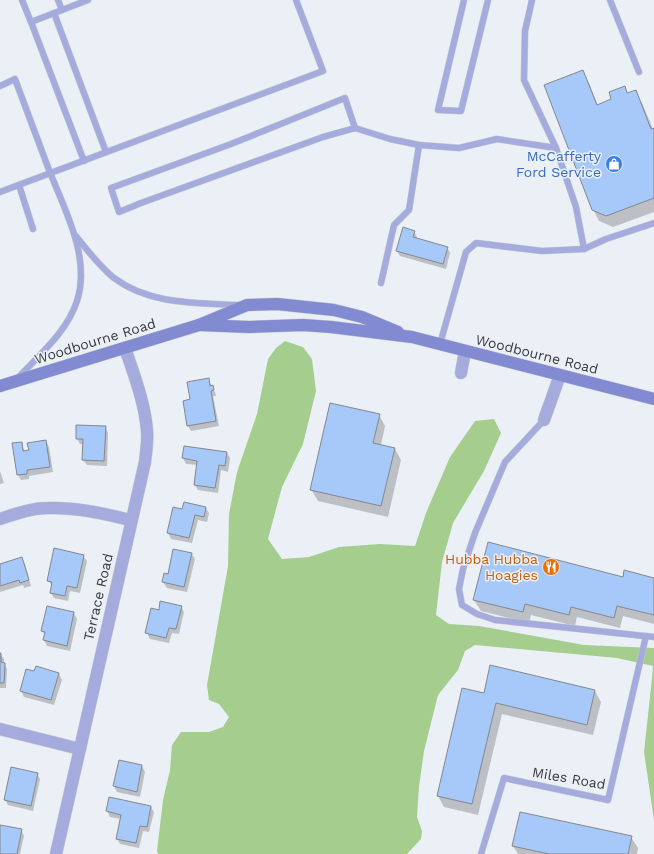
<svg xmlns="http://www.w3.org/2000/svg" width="654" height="854" viewBox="0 0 654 854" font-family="'Work Sans',sans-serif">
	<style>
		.forest { fill: #a5ce8e }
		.shadow { fill: #0003 }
		.building { fill: #a7c9f9; stroke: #83878d }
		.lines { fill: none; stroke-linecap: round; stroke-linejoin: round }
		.lane-casing { stroke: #c7ccd1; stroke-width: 7 }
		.street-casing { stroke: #c7ccd1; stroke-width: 13 }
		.secondary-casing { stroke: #c7ccd1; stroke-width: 13 }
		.lane { stroke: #a5acdd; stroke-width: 6 }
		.street { stroke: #a5acdd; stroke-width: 12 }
		.secondary { stroke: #828bd2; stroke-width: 12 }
		.labels { text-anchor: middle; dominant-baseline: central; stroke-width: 3; stroke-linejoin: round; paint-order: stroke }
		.shop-label { font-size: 14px; fill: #366cbe; stroke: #ebf0f6; text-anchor: end }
		.street-label { font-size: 14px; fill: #383a3c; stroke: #ebf0f6 }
		.food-label { font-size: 14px; fill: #c56008; stroke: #ebf0f6; text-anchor: end }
	</style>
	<rect width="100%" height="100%" fill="#ebf0f6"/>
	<!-- forest -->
	<path class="forest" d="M285 341 303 347 312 359 316 391 303 444 282 487 268 539 282 559 309 557 339 547 380 544 415 546 426 513 450 457 475 421 494 419 501 433 484 471 453 523 442 562 436 615 449 624 479 626 584 645 654 648V820L644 752 652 678 653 666 617 658 475 645 465 651 458 670 438 695 424 751 419 787 417 817 422 831 421 839 407 854H158L157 851 163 800 170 770 172 745 181 732H209L223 727 229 717 219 704 209 700 207 685 228 566 229 514 237 472 257 414 268 359 276 348Z"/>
	<!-- shadow -->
	<g class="shadow">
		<path d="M582 72 589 83 598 106 613 100 624 87 628 94 636 92 642 103 653 129H654V212L613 227 599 221 593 209Z"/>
		<path d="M414 232 417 237V239L447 247 450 253 446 269 400 256 397 251Z"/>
		<path d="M208 379 215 392 216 396H213L219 426 191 431 188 426 191 400Z"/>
		<path d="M379 415 385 426 381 445 395 449 401 460 388 517 318 501 311 489Z"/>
		<path d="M105 427 108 433 107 466 87 465 83 460 84 444H80L77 439Z"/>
		<path d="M46 441 49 447 53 472 29 476V479L21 480 18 475 13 444 21 443 25 452 30 451Z"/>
		<path d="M184 447 227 453 230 458 228 472 221 470 218 493 198 490 195 485 198 465 186 464 183 458Z"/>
		<path d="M0 471 4 483 0 484Z"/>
		<path d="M206 508 209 513 207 522 198 520 192 543 171 539 168 533 183 510Z"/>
		<path d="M192 554 195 559 187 592 167 588 163 582 168 575Z"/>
		<path d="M83 556 87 561 80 593 70 591 68 601 54 598 51 593 52 586 48 580Z"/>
		<path d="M22 558 25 564 31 586 24 588 23 585 0 592V565Z"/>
		<path d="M624 578 654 579V624L623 616 620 628 577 617 575 626 531 615 529 623 481 611 474 600Z"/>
		<path d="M181 607 184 612 179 634 172 633 169 643 150 639 147 633 159 611Z"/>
		<path d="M74 613 77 619 70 651 47 646 44 640 45 635 42 631Z"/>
		<path d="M0 654 4 659V663L7 669 6 688H0Z"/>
		<path d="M35 672 59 674 62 680 54 705 24 697 21 691Z"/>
		<path d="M595 691 601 702 593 735 502 714 478 815 444 807 438 796 484 695Z"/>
		<path d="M120 761 142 766 145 772 140 797 117 792 114 786Z"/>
		<path d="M37 774 40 779 33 811 8 805 5 800Z"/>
		<path d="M151 807 154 812 149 832 143 831 139 848 120 844 117 839 121 819 110 817 107 811Z"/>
		<path d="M0 828 21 830 24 836 20 854H0Z"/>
		<path d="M631 837 638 848 637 854H518L513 846Z"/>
	</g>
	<!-- building -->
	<g class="building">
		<path d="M583 70 597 105 611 99 609 92 625 86 627 93 636 90 651 129 654 128V198L606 216 592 210 544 85Z"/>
		<path d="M403 227 415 231 413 237 448 247 443 264 396 251Z"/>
		<path d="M209 378 210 386 213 385 214 390 211 391 216 421 187 426 183 401 190 399 187 382Z"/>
		<path d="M330 403 380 414 373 443 395 448 381 506 310 490Z"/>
		<path d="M76 425 106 426 104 461 82 460 83 439H76Z"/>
		<path d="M46 440 50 467 27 470V474L17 475 12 443 22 442 23 451 29 450 27 443Z"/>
		<path d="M184 446 227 452 225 466 219 465 215 488 194 485 197 461 182 458Z"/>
		<path d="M184 502 206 507 204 517 195 515 189 538 167 533 173 507 182 509Z"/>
		<path d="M488 542 623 577 624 570 654 578V615L617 606 614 618 571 607 569 615 525 604 523 612 473 600Z"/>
		<path d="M54 548 84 555 77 588 67 586 65 596 50 593 52 582 47 581Z"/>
		<path d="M173 549 192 553 184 587 162 582 164 573 168 574Z"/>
		<path d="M22 557 29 580 20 583 19 580 0 586V564Z"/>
		<path d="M160 601 182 606 176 629 169 628 166 638 145 633 151 608 159 610Z"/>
		<path d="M47 606 74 612 67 646 43 640 45 632 41 631Z"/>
		<path d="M0 653H1V662L5 663 4 683H0Z"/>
		<path d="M490 665 595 690 587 725 496 703 472 804 437 796 462 688 484 693Z"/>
		<path d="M36 666 59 673 51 700 20 691 26 669 34 671Z"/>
		<path d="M119 760 142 765 137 792 113 786Z"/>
		<path d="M11 767 38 773 31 806 4 800Z"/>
		<path d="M109 797 151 806 147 827 140 826 136 843 116 839 121 815 106 811Z"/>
		<path d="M520 812 632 836 628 854H549L512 846Z"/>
		<path d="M0 825 22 829 17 854H0Z"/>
	</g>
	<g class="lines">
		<!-- lane casing -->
		<g class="lane-casing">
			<g id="lane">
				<path d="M22 0 31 22"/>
				<path d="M58 0 62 10"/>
				<path d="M464 0 438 110 461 111 488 0"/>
				<path d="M532 0 525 31 524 80 556 148"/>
				<path d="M610 0 639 72"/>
				<path d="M54 13 106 152"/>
				<path d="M0 86 15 79C26 109 38 140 49 170 65 210 91 258 77 301 67 332 39 355 18 378"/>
				<path d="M355 128 323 137 141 203 119 212 111 188 231 144 345 98 355 128 390 139 419 145 459 148 497 139 556 148 576 207 584 249"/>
				<path d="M84 161 31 22 88 0"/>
				<path d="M19 185 33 229"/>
				<path d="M0 192 323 71 296 0"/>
				<path d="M75 235C87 250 99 266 114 278 150 305 197 303 239 305"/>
				<path d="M381 283 394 225 409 210 419 145"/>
				<path d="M440 344 466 252 476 243 542 251 584 249 606 239 654 223"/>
				<path d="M544 420 505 462 475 533 463 569 459 589 462 605 477 614 495 620 654 637"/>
				<path d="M481 854 504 778 608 800 646 636"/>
			</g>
		</g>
		<!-- street casing -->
		<g class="street-casing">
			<g id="street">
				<path d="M461 373 465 351"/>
				<path d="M544 420 560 375"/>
				<path d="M0 519C15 514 32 508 48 508 77 507 104 514 131 520"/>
				<path d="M0 729 80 749"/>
				<path d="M56 854 145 462C146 452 148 441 147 431 145 403 134 375 125 348"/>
			</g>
		</g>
		<!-- secondary casing -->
		<g class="secondary-casing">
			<g id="secondary">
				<path d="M199 325 249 327 303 325 331 327 412 337 654 399"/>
				<path d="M0 386 199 325 247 305 277 304 334 310 362 317 398 332"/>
			</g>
		</g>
		<!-- lane -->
		<use href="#lane" class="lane"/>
		<!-- street -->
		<use href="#street" class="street"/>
		<!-- secondary -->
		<use href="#secondary" class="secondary"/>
	</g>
	<!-- icons -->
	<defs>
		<g id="shop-disc" transform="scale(0.9)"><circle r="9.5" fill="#3f7fe0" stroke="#ebf0f6"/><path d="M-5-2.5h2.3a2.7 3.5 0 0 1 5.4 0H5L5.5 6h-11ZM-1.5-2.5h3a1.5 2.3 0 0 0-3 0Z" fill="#fff"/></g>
		<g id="restaurant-disc" transform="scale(0.9)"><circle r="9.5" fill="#e8710a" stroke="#ebf0f6"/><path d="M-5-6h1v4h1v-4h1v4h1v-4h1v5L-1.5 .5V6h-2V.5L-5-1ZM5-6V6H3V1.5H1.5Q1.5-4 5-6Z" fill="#fff"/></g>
	</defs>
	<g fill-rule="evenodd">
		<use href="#shop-disc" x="614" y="164"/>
		<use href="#restaurant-disc" x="551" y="567"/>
	</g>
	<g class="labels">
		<!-- shop labels -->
		<g class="shop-label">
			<text x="601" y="156">McCafferty<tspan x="601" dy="16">Ford Service</tspan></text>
		</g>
		<!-- street labels -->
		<g class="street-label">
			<text transform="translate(95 341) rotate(-17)">Woodbourne Road</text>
			<text transform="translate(537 354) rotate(14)">Woodbourne Road</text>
			<text transform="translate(98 597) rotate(-77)">Terrace Road</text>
			<text transform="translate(569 778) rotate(10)">Miles Road</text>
		</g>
		<!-- food labels -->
		<g class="food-label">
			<text x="538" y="559">Hubba Hubba<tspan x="538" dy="16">Hoagies</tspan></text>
		</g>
	</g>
</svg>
